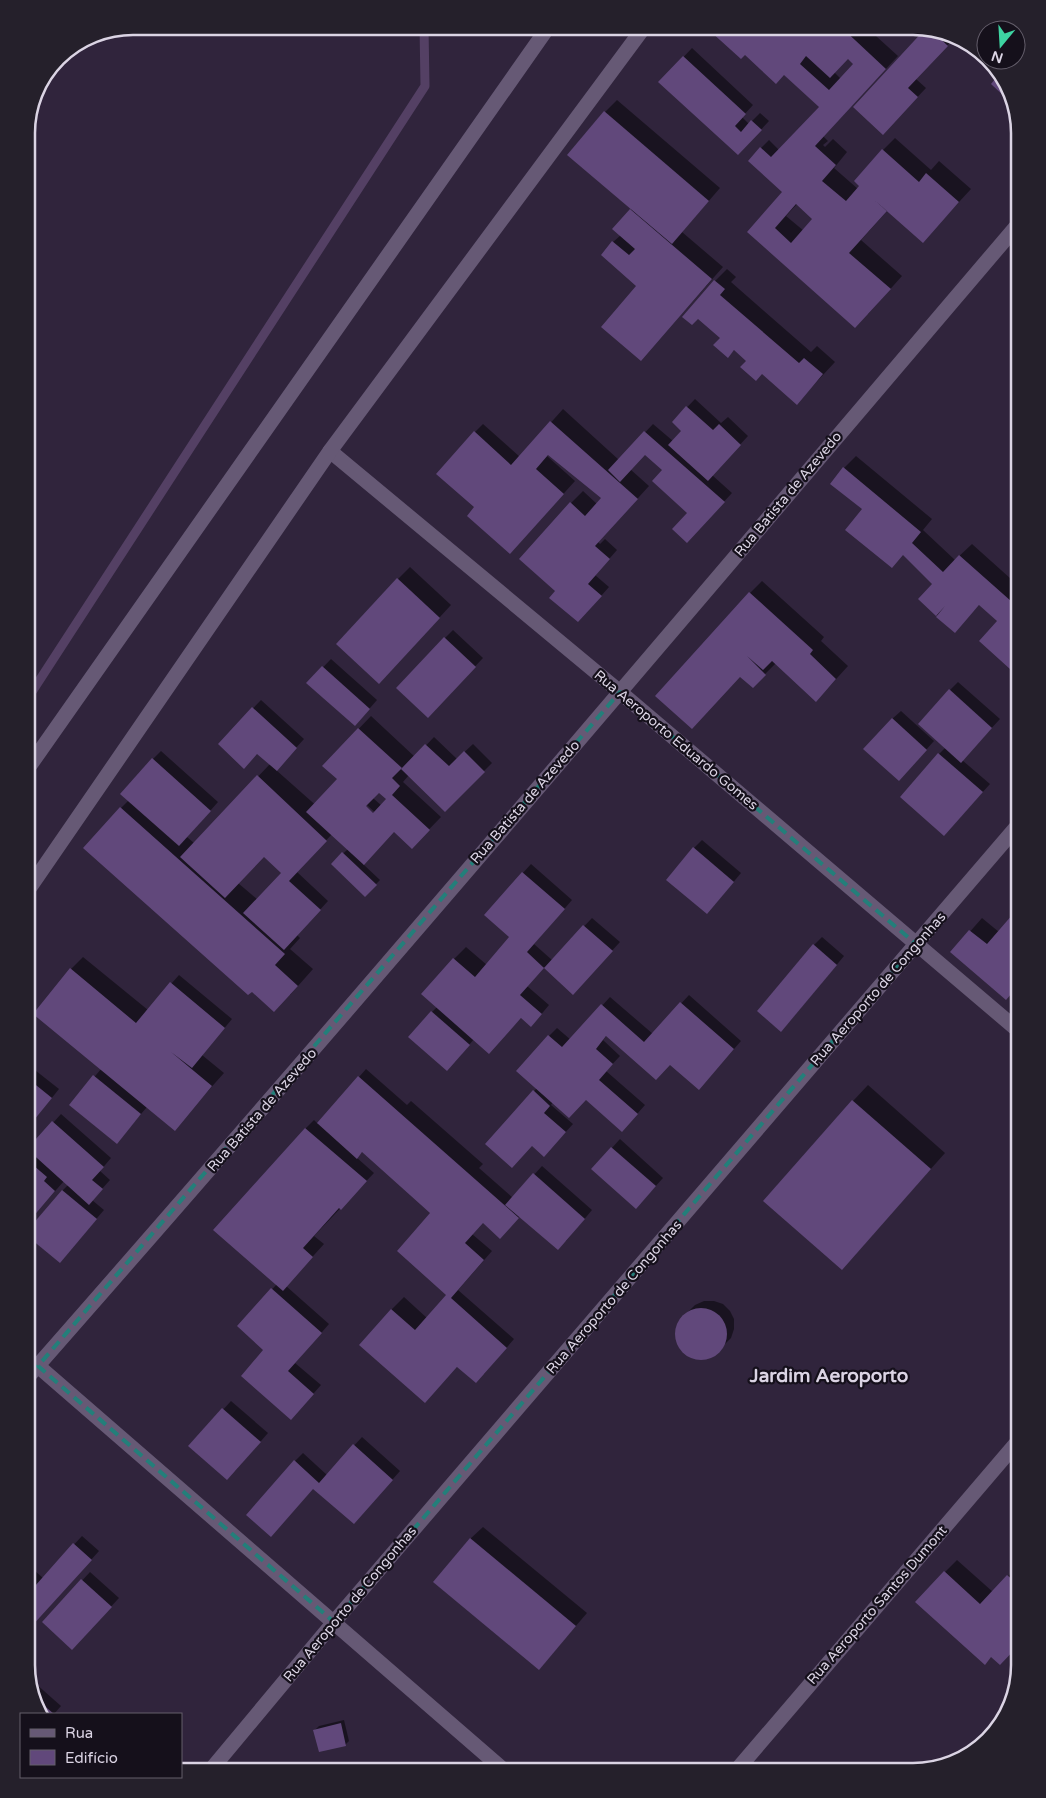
<svg xmlns="http://www.w3.org/2000/svg" width="1046" height="1798" viewBox="0 0 1046 1798" font-family="'Varela Round',sans-serif">
	<style>
		.shadow { fill: #0007; fill-rule: evenodd }
		.lines { fill: none; stroke-linecap: round; stroke-linejoin: round }
		.stream { stroke: #544064; stroke-width: 9 }
		.building { fill: #61487b; fill-rule: evenodd }
		.lane { stroke: #665975; stroke-width: 15 }
		.street { stroke: #665975; stroke-width: 15 }
		.secondary { stroke: #665975; stroke-width: 15 }
		.marked { fill: none; stroke: #237f7a; stroke-width: 4; stroke-dasharray: 10 6; stroke-linejoin: round }
		.labels { text-anchor: middle; dominant-baseline: central; stroke-width: 4.5; stroke-linejoin: round; paint-order: stroke }
		.street-label { font-size: 14px; fill: #dbd4e4; stroke: #15101b }
		.district-label { font-size: 19px; font-weight: bold; fill: #dbd4e4; stroke: #15101b }
		.rim { fill: none; stroke: #dbd4e4; stroke-width: 2.5 }
	</style>
	<rect width="100%" height="100%" fill="#30243c"/>
	<!-- shadow -->
	<g class="shadow">
		<path d="M716 26H865L898 56 823 136 828 141 823 145 825 147 833 139 847 152 834 168 858 189 883 150 895 138 931 170 939 161 971 189 923 241 888 210 861 240 902 276 868 314 748 232 793 183 761 148 769 140 779 150 820 107 784 74ZM848 57 855 64 841 79 834 72ZM797 204 814 219 804 231 786 216Z"/>
		<path d="M928 29 954 38 916 79 926 88 891 125Z"/>
		<path d="M692 48 753 105 742 117 749 124 760 113 769 121 746 146 660 82Z"/>
		<path d="M617 100 720 188 682 232 723 267 684 311 638 285 613 242 621 235 614 229 632 208 605 112Z"/>
		<path d="M727 269 736 277 731 282 811 352 817 346 835 362 797 403 735 349 728 356 721 338 715 281Z"/>
		<path d="M695 399 721 423 728 417 748 436 712 475 732 493 695 533 688 512 663 470 645 453 630 469 649 486 598 542 600 544 605 539 617 550 595 575 609 587 586 613 566 581 571 503 583 491 597 504 603 498 549 454 547 456 575 481 510 553 482 500 475 432 483 424 520 457 563 409 619 460 653 424 673 441 683 430 673 422Z"/>
		<path d="M856 456 932 519 923 530 955 560 972 544 1020 587V676L999 621 980 604 955 631 920 599 934 584 864 509 844 468Z"/>
		<path d="M410 567 451 605 391 670 398 579Z"/>
		<path d="M762 581 824 637 821 641 848 666 828 688 776 663 753 686 741 675 750 593Z"/>
		<path d="M453 630 483 658 436 708 445 638Z"/>
		<path d="M331 659 377 700 363 716 308 683Z"/>
		<path d="M958 682 1000 719 962 760 990 784 952 826 939 754 946 747 950 690Z"/>
		<path d="M261 700 304 739 276 770 372 855 363 864 380 880 365 895 332 864 348 849 332 834 297 872 328 901 297 935 300 938 290 949 313 969 290 995 121 808 129 800 153 759 161 751 218 802 187 837 194 843 270 764 258 752 219 744ZM264 855 283 873 258 900 238 883Z"/>
		<path d="M901 711 934 741 907 771 892 719Z"/>
		<path d="M371 716 415 757 434 737 457 759 473 744 492 763 445 810 409 775 403 782 441 817 412 847 324 765ZM379 791 388 799 382 806 373 798Z"/>
		<path d="M702 840 741 873 715 904 694 848Z"/>
		<path d="M531 864 572 900 534 944 552 960 592 918 620 942 573 993 544 967 527 986 549 1005 539 1017H522L489 1052 474 1039 455 1062 432 1012 437 1007 454 959 466 947 487 965 511 937 485 915Z"/>
		<path d="M1020 908V984L1006 998 952 952 982 918 999 932Z"/>
		<path d="M822 937 844 956 789 1022 814 945Z"/>
		<path d="M83 957 148 1010 179 975 232 1019 202 1055 224 1073 174 1129 147 1107 117 1142 71 1105 101 1069 71 969Z"/>
		<path d="M689 995 741 1041 707 1080 607 1035 603 1040 620 1056 606 1071 645 1105 630 1122 586 1099 553 1102 551 1105 573 1124 552 1147 534 1091 537 1088 549 1036 557 1028 571 1040 610 997 653 1034Z"/>
		<path d="M26 1063 59 1089 26 1130Z"/>
		<path d="M366 1069 407 1105 411 1101 483 1164 479 1168 513 1198 542 1166 592 1210 566 1241 520 1216 508 1229 483 1222 472 1234 492 1251 458 1290 514 1339 484 1374 458 1366 437 1389 391 1310 404 1297 427 1318 448 1294 432 1212 363 1151 356 1157 374 1173 314 1236 324 1244 286 1286 329 1324 295 1363 321 1385 299 1410 265 1350 238 1326 277 1284 215 1229 306 1128 314 1120 318 1124Z"/>
		<path d="M868 1085 945 1153 857 1252 853 1101Z"/>
		<path d="M61 1114 111 1158 100 1171 110 1180 92 1200 104 1210 60 1261 62 1191 68 1185 64 1181 26 1224V1137L34 1144Z"/>
		<path d="M620 1139 663 1178 644 1199 593 1169Z"/>
		<path d="M704 1301H714L723 1304 730 1311 734 1319V1329L731 1338 715 1354 706 1358H697L687 1355 680 1348 677 1339 676 1330 679 1321 695 1305Z"/>
		<path d="M231 1401 268 1433 235 1471 190 1446Z"/>
		<path d="M362 1437 400 1471 362 1514 314 1488 295 1461 303 1453 327 1475Z"/>
		<path d="M483 1527 587 1613 539 1669 470 1539Z"/>
		<path d="M82 1536 99 1551 39 1618 26 1621V1563L43 1578Z"/>
		<path d="M957 1560 993 1592 1016 1568 1020 1571V1644L945 1572Z"/>
		<path d="M90 1572 119 1598 80 1640 44 1622Z"/>
		<path d="M35 1683 61 1706 54 1714H39L37 1712 31 1687Z"/>
		<path d="M344 1720 349 1741 345 1745 315 1730 319 1726Z"/>
	</g>
	<g class="lines">
		<!-- stream -->
		<path class="stream" d="M26 701 425 86 424 26"/>
	</g>
	<!-- building -->
	<g class="building">
		<path d="M714 26H759L770 36 778 26H840L886 69 815 146 836 165 822 181 846 201 859 186 854 181 882 149 919 182 926 173 959 202 923 243 872 198 887 211 849 253 891 289 855 328 747 232 782 192 748 161 760 147 771 157 819 107 784 75 776 84 745 55 741 59 710 31ZM806 56 830 78 848 59 853 64 829 90 800 64ZM796 204 812 219 791 243 775 228Z"/>
		<path d="M926 28 931 30 948 46 908 88 918 97 883 135 853 107Z"/>
		<path d="M683 56 746 114 735 126 741 132 751 120 762 130 738 155 658 82Z"/>
		<path d="M999 74 1009 86 1010 91 1005 97 991 84Z"/>
		<path d="M604 111 709 201 672 244 567 155Z"/>
		<path d="M630 209 712 279 641 361 601 327 636 286 601 255 612 241 629 255 635 249 612 229Z"/>
		<path d="M714 280 725 289 720 295 799 363 804 358 823 374 797 405 762 374 756 381 740 367 746 361 734 350 728 358 713 345 720 338 698 319 692 325 682 317Z"/>
		<path d="M686 406 713 430 719 424 741 445 708 481 668 445 681 431 672 422Z"/>
		<path d="M550 421 638 499 595 546 610 559 588 584 602 596 578 622 549 598 555 591 519 559 570 502 585 516 601 498 548 455 536 469 564 494 510 554 467 516 474 507 436 474 474 431 511 465Z"/>
		<path d="M644 431 725 502 687 543 672 529 687 513 652 481 662 470 645 455 620 482 608 470Z"/>
		<path d="M843 467 921 532 912 543 943 572 959 555 1020 609V678L979 641 997 621 979 605 955 633 936 617 945 606 936 616 918 599 932 584 903 555 892 568 845 530 862 509 830 484Z"/>
		<path d="M397 578 440 618 379 684 336 644Z"/>
		<path d="M749 592 813 650 810 654 836 679 816 702 772 661 763 670 747 656 766 675 753 688 740 677 692 729 655 696Z"/>
		<path d="M444 637 476 667 428 718 396 688Z"/>
		<path d="M322 666 370 709 355 726 306 683Z"/>
		<path d="M949 689 992 728 961 763 918 724Z"/>
		<path d="M252 707 297 748 277 771 257 754 244 769 218 744Z"/>
		<path d="M892 718 927 750 899 781 863 749Z"/>
		<path d="M358 728 402 768 392 778 400 786 392 795 430 830 412 849 394 832 364 865 306 812 337 779 322 766ZM379 793 386 799 373 813 366 806Z"/>
		<path d="M425 744 449 766 464 751 485 772 445 812 401 769Z"/>
		<path d="M938 753 983 792 944 836 900 797Z"/>
		<path d="M152 758 211 811 179 846 120 794Z"/>
		<path d="M257 775 327 841 289 881 321 910 284 950 243 913 281 873 264 857 225 898 180 857Z"/>
		<path d="M120 807 285 954 275 965 298 986 274 1012 252 992 248 995 83 848Z"/>
		<path d="M693 847 734 882 707 914 666 880Z"/>
		<path d="M342 852 377 885 365 897 331 864Z"/>
		<path d="M522 872 565 909 527 952 544 968 583 925 613 951 573 995 544 968 520 995 542 1014 531 1027 521 1018 489 1054 421 994 453 958 475 977 509 937 484 915Z"/>
		<path d="M1020 906V984L1006 1000 950 952 969 930 987 944Z"/>
		<path d="M813 944 837 965 781 1032 757 1011Z"/>
		<path d="M70 968 136 1023 170 982 225 1028 192 1068 171 1052 212 1086 175 1131 33 1014Z"/>
		<path d="M680 1002 734 1049 699 1090 670 1065 656 1080 606 1036 596 1049 613 1064 599 1080 638 1114 622 1132 586 1100 569 1118 516 1071 548 1035 562 1047 601 1004 644 1042Z"/>
		<path d="M431 1011 470 1045 447 1071 408 1037Z"/>
		<path d="M93 1075 141 1114 117 1144 69 1105Z"/>
		<path d="M358 1076 519 1218 500 1239 483 1223 465 1243 484 1260 451 1298 507 1348 476 1383 457 1367 425 1403 359 1345 391 1309 415 1330 446 1295 397 1251 430 1213 362 1152 357 1159 317 1123Z"/>
		<path d="M26 1077 52 1098 26 1130Z"/>
		<path d="M533 1090 550 1106 544 1113 566 1132 544 1157 532 1146 512 1168 485 1144Z"/>
		<path d="M852 1100 931 1169 842 1270 763 1201Z"/>
		<path d="M52 1121 104 1167 92 1180 103 1189 89 1205 27 1149Z"/>
		<path d="M305 1128 367 1181 341 1210 339 1208 303 1248 313 1257 283 1291 213 1230Z"/>
		<path d="M611 1147 656 1186 636 1209 591 1169Z"/>
		<path d="M26 1159 47 1177 44 1181 55 1191 26 1225Z"/>
		<path d="M533 1173 585 1219 558 1250 505 1205Z"/>
		<path d="M62 1190 97 1219 60 1263 26 1235V1232Z"/>
		<path d="M271 1288 322 1333 288 1371 314 1394 291 1420 241 1376 263 1350 237 1326Z"/>
		<circle cx="701" cy="1334" r="26"/>
		<path d="M222 1408 261 1442 227 1480 188 1446Z"/>
		<path d="M353 1444 393 1480 354 1524 313 1489 271 1537 246 1515 294 1460 319 1483Z"/>
		<path d="M470 1538 576 1626 539 1670 433 1582Z"/>
		<path d="M73 1543 92 1560 31 1627 26 1623V1578L35 1586Z"/>
		<path d="M944 1571 980 1604 1007 1575 1020 1586V1644L1000 1665 991 1657 985 1665 915 1602Z"/>
		<path d="M81 1579 112 1607 72 1650 42 1622Z"/>
		<path d="M34 1697 54 1714H39Z"/>
		<path d="M341 1723 346 1746 319 1752 313 1730Z"/>
	</g>
	<g class="lines">
		<!-- lane -->
		<path class="lane" d="M26 771 549 26"/>
		<!-- street -->
		<g class="street">
			<path d="M330 451 620 692 1020 1032"/>
			<path d="M26 893 330 451 645 26"/>
			<path d="M38 1366 506 1772"/>
			<path d="M209 1772 334 1622 1020 823"/>
			<path d="M735 1772 1020 1439"/>
		</g>
		<!-- secondary -->
		<path class="secondary" d="M26 1379C362 997 691 609 1020 222"/>
	</g>
	<!-- marked area -->
	<path class="marked" d="M620 692 916 944 334 1622 38 1366Z"/>
	<g class="labels">
		<!-- street labels -->
		<g class="street-label">
			<text transform="translate(788 494) rotate(-50)">Rua Batista de Azevedo</text>
			<text transform="translate(676 740) rotate(40)">Rua Aeroporto Eduardo Gomes</text>
			<text transform="translate(525 802) rotate(-49)">Rua Batista de Azevedo</text>
			<text transform="translate(878 989) rotate(-49)">Rua Aeroporto de Congonhas</text>
			<text transform="translate(262 1110) rotate(-49)">Rua Batista de Azevedo</text>
			<text transform="translate(614 1297) rotate(-49)">Rua Aeroporto de Congonhas</text>
			<text transform="translate(350 1604) rotate(-50)">Rua Aeroporto de Congonhas</text>
			<text transform="translate(877 1605) rotate(-49)">Rua Aeroporto Santos Dumont</text>
		</g>
		<!-- district labels -->
		<g class="district-label">
			<text x="829" y="1376">Jardim Aeroporto</text>
		</g>
	</g>
	<!-- crop -->
	<path d="M0 0H1046V1798H0ZM133 35H913A98 98 0 0 1 1011 133V1665A98 98 0 0 1 913 1763H133A98 98 0 0 1 35 1665V133A98 98 0 0 1 133 35Z" fill="#25202b" fill-rule="evenodd"/>
	<path class="rim" d="M133 35H913A98 98 0 0 1 1011 133V1665A98 98 0 0 1 913 1763H133A98 98 0 0 1 35 1665V133A98 98 0 0 1 133 35Z"/>
	<!-- legend -->
	<rect x="20" y="1713" width="162" height="65" fill="#15101b" stroke="#645e6b"/>
	<rect x="30" y="1729" width="25" height="8" fill="#665975" stroke="#645e6b"/>
	<text x="65" y="1738" font-size="15" fill="#dbd4e4">Rua</text>
	<rect x="30" y="1750" width="25" height="15" fill="#61487b" stroke="#645e6b"/>
	<text x="65" y="1763" font-size="15" fill="#dbd4e4">Edifício</text>
	<!-- north arrow -->
	<g transform="translate(1001 45) rotate(198)"><circle r="24" fill="#15101b" stroke="#645e6b"/>
	<path d="M0-4L9 19L0 12L-9 19Z" fill="#3ed4a2"/>
	<text y="-8" font-size="14" font-weight="bold" text-anchor="middle" fill="#dbd4e4">N</text>
	</g>
</svg>
